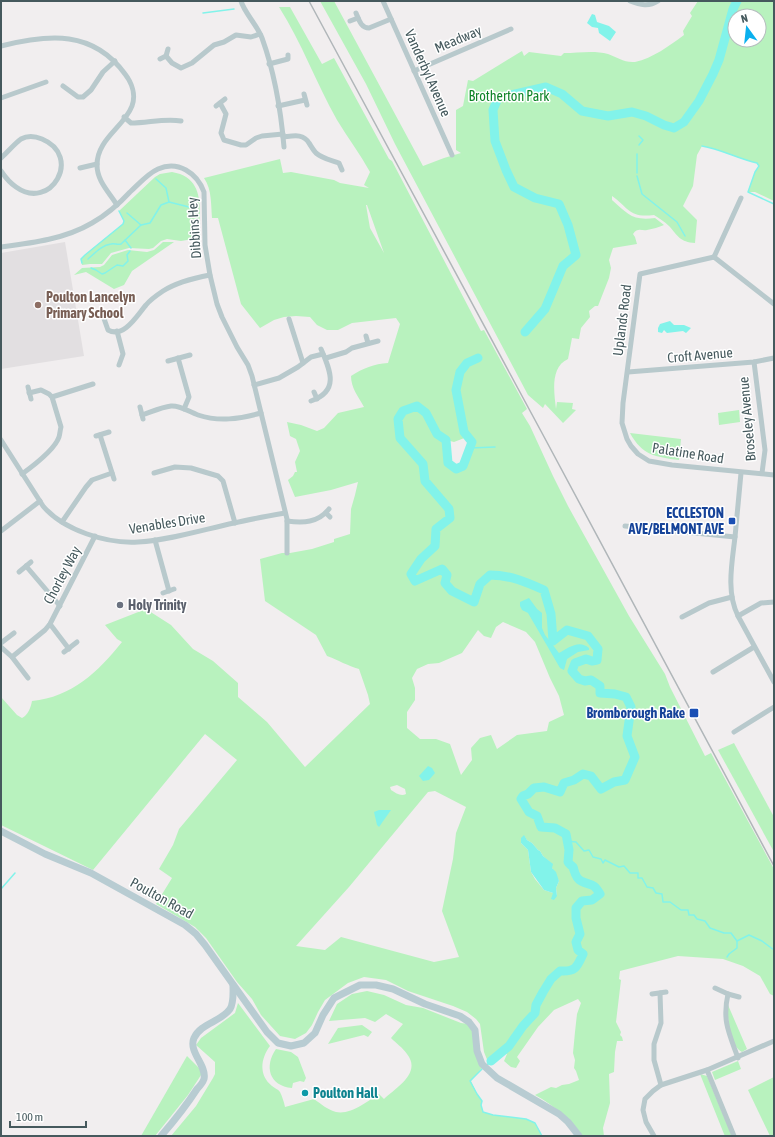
<svg xmlns="http://www.w3.org/2000/svg" width="775" height="1137" viewBox="0 0 775 1137" font-family="'Asap Condensed',sans-serif">
	<style>
		.education { fill: #e2dfe1 }
		.green { fill: #b8f2be; fill-rule: evenodd }
		.water { fill: #82f3ea }
		.lines { fill: none; stroke-linecap: round; stroke-linejoin: round }
		.stream { stroke: #82f3ea; stroke-width: 1.5 }
		.river { stroke: #82f3ea; stroke-width: 9 }
		.street { stroke: #b8c9cc; stroke-width: 5 }
		.secondary { stroke: #b8ccd2; stroke-width: 7 }
		.rail { stroke: #b0b6b9; stroke-width: 1.5 }
		.education-dot { fill: #8d6e63; stroke: #fff; stroke-width: 1.5 }
		.transit-dot { fill: #1a4fb4; stroke: #fff; stroke-width: 1.5 }
		.worship-dot { fill: #6b7280; stroke: #fff; stroke-width: 1.5 }
		.culture-dot { fill: #0f9aa8; stroke: #fff; stroke-width: 1.5 }
		.labels { text-anchor: middle; dominant-baseline: central; stroke-width: 3; stroke-linejoin: round; paint-order: stroke }
		.street-label { font-size: 14px; fill: #45595d; stroke: #fff }
		.park-label { font-size: 14px; fill: #0f8428; stroke: #fff }
		.education-label { font-size: 14px; font-weight: bold; fill: #785e54; stroke: #fff; text-anchor: start }
		.transit-label { font-size: 14px; font-weight: bold; fill: #164399; stroke: #fff; text-anchor: end }
		.worship-label { font-size: 14px; font-weight: bold; fill: #5b616d; stroke: #fff; text-anchor: start }
		.culture-label { font-size: 14px; font-weight: bold; fill: #0d838f; stroke: #fff; text-anchor: start }
	</style>
	<rect width="100%" height="100%" fill="#f1eeef"/>
	<!-- education -->
	<path class="education" d="M65 242 84 356 1 369V253Z"/>
	<!-- green -->
	<g class="green">
		<path d="M320 1H334L423 166 444 158 461 153 456 150V110L463 106 468 80 473 81 522 51 524 56 529 52 561 56 564 53C578 53 594 50 608 54 617 57 624 63 635 62 653 58 669 46 684 35L683 31 692 16 690 13 698 1H774V201L755 192H748L755 172 759 167 757 163C738 159 721 149 702 146L697 155 693 186 683 206 697 220 695 243C680 242 678 236 669 226 665 222 659 218 654 215 629 218 630 209 612 196V200C628 214 632 221 655 218L664 225C659 227 653 229 647 230 641 231 638 227 633 234L635 237 637 244 613 248 609 260 611 268 609 278 598 306H595L589 311 590 317 581 328 579 339 572 338 568 359C550 367 554 392 556 409L557 402 573 403 572 409 576 410 563 423 545 404 543 408 528 395 395 144 366 84ZM735 16H759V40H735Z"/>
		<path d="M279 7H290L322 64 334 58 389 159 392 161 481 331 484 330 527 409 522 413 530 426 553 476 568 506 629 616 665 674 670 687 705 756 711 753 774 869V996L770 994 760 976 743 966 723 959 678 956 620 971 619 979 621 980 616 1022 621 1032 620 1035 622 1037 623 1041H617L615 1052 614 1072 609 1074 610 1103 603 1128 604 1136H581C567 1119 556 1106 535 1095L551 1087 556 1088 562 1085 569 1084 579 1080 576 1071 574 1068 575 1060 573 1053 575 1032 577 1014 581 1003 578 999 554 1010 538 1027 517 1057 520 1061 516 1068 511 1067 504 1061 507 1054 503 1051 488 1062 484 1052 480 1024 476 1019 467 1012 453 1006 408 991 386 980 364 977 348 983 325 1000 318 1012 312 1025 306 1033 295 1039 280 1036 261 1015 252 999 237 982 206 938 195 927 156 904 172 878 159 869 173 845 179 829 237 760 205 734 93 870 1 825V697L17 715 22 718C28 715 31 707 32 701 72 697 98 672 122 642L117 639 105 625 146 609 171 625 193 649 213 661 238 683V697L267 722 305 767 370 704 368 695 359 669C348 666 338 660 327 656L316 635 265 601 260 559 282 553H290L312 549 334 542V539L350 534 351 509 355 495 358 482 331 490 295 497 288 480 293 476 295 472H297L295 462 300 451 296 439 290 436 287 422 301 425 317 431 324 428 338 413 364 407C358 396 351 388 351 376 363 368 374 364 388 363L400 324 396 318 352 323 338 330H327L317 325 310 317 296 316 284 317 274 320 260 328 241 304 218 218H212C211 206 212 189 204 178L280 159 283 173 291 172 334 180 340 183 369 188 364 185 370 172C360 154 348 138 337 120 316 83 302 43 279 7ZM366 205H367L384 253 370 228ZM467 437 472 443 463 466 456 469 448 463 446 440 454 442ZM503 622 526 632 535 642 550 678 559 696 564 715 549 722 547 731 517 735 497 749 491 735 480 738 471 748 472 760 461 775 450 744 436 739H420L407 728V712L415 700V688L412 678 417 669 428 664 439 663 462 653 478 630 484 636 491 638 496 627ZM397 785 405 789 406 794C401 797 396 793 391 790L390 787ZM435 791 466 807 456 833 453 859 442 911 459 957 434 962 341 937 325 950 296 946 349 887 428 792ZM524 836 527 840 532 843 538 850 540 851 543 856 552 864V868L559 881 556 888 557 896 553 893 544 890 535 879 531 872 528 850 521 843Z"/>
		<path d="M172 172C207 178 199 211 199 238L181 241 167 239 161 241 153 248 149 249 129 248 111 253 102 264H90L82 265 81 259 92 249 123 224 124 221 119 211 155 177 160 174Z"/>
		<path d="M163 242H174L132 271 124 285 114 289 86 272 74 275 82 268 100 267 104 265 112 255 128 250 147 252 154 250Z"/>
		<path d="M739 410 740 422 719 425 718 413Z"/>
		<path d="M630 433 681 439 679 460C655 457 642 455 630 433Z"/>
		<path d="M734 743 774 817V852L718 750Z"/>
		<path d="M367 991 384 995 406 1005 423 1008 461 1023 468 1024 472 1029 482 1068 471 1081 477 1094 482 1101 481 1105 483 1112 493 1115 526 1119 535 1123 542 1136H171L196 1106 213 1078 215 1074V1062L196 1045 201 1038 235 1013 238 1003 270 1046C261 1058 258 1075 272 1086 274 1088 278 1089 280 1092 282 1096 284 1102 285 1107L314 1099C321 1104 328 1110 336 1112 351 1115 368 1101 379 1094L384 1099C396 1088 422 1073 407 1054 403 1048 396 1043 391 1038L403 1024 386 1014 375 1022 365 1018 329 1021 337 1004 352 994Z"/>
		<path d="M728 1005 747 1049 742 1052C729 1045 729 1022 727 1009Z"/>
		<path d="M362 1025 372 1032 368 1037 364 1035 328 1044 338 1028Z"/>
		<path d="M276 1049 291 1052 298 1057 306 1078 304 1082 300 1081 293 1083 292 1088C269 1086 264 1066 276 1049Z"/>
		<path d="M187 1056 203 1072 188 1095 155 1136H141Z"/>
		<path d="M738 1061 741 1069 715 1080 712 1072Z"/>
		<path d="M700 1074 707 1076 732 1136H725L724 1134Z"/>
		<path d="M774 1077V1136H770L748 1090Z"/>
	</g>
	<!-- water -->
	<g class="water">
		<path d="M592 14 595 15 597 22 609 26 616 32 610 41 599 33 598 28 592 27 587 23Z"/>
		<path d="M670 321 674 325H684L691 328 686 333 683 331 667 333 664 330 662 333 658 332V328L660 324Z"/>
		<path d="M529 598 537 609 542 613V628L545 635 559 653C568 648 579 639 589 648V650L578 652 567 659 564 670 560 668 528 613 522 610 520 606V602Z"/>
		<path d="M428 766 432 768 435 773 429 780 423 781 419 776Z"/>
		<path d="M379 810H391L379 827 377 825 374 812Z"/>
		<path d="M524 835 527 840 532 843 538 850 540 851 543 856 553 864 552 868 556 872 559 881 556 888 557 896 554 900 551 899 553 893 544 890 531 872 528 850 521 843V838Z"/>
	</g>
	<g class="lines">
		<!-- stream -->
		<g class="stream">
			<path d="M203 13 234 9"/>
			<path d="M639 136 643 140 639 145"/>
			<path d="M702 146C721 149 738 159 757 163L759 166 755 172 748 192 774 204"/>
			<path d="M637 154V173"/>
			<path d="M637 176 642 194 677 222 685 236"/>
			<path d="M156 179 166 188 169 202"/>
			<path d="M127 213 141 225"/>
			<path d="M125 240 131 248"/>
			<path d="M88 259C95 253 102 245 111 244 115 243 117 245 121 244L141 225 150 223 161 205 169 202 189 207"/>
			<path d="M82 263 81 259 85 255 123 224 124 221 119 211"/>
			<path d="M91 268 96 270 102 274 105 273 117 265 123 266 128 261 127 255 130 251"/>
			<path d="M470 448 495 447"/>
			<path d="M567 841 576 842 584 851 589 850 593 857 601 859 603 863 605 860 619 867 624 866 630 873H638V878H642L647 887 653 888 656 893 662 894 663 902H670L681 910H688L689 915H694L697 919 705 921 710 928 724 933H731L737 941 749 935 762 941 774 950"/>
			<path d="M1 889 15 873"/>
			<path d="M727 957 729 954 737 948V941"/>
			<path d="M487 1065 491 1061"/>
			<path d="M482 1069 470 1081 477 1094 482 1101 481 1105 483 1112 493 1115 526 1119 535 1123 542 1136"/>
		</g>
		<!-- river -->
		<g class="river">
			<path d="M525 332 545 309 563 266 576 255 568 225 559 204 535 198 514 187 506 170 495 141 493 110 498 98 546 87 562 94 582 111 608 116 632 112 646 116 664 125 674 128 684 122 699 101 713 74 719 60 733 9 737 1"/>
			<path d="M478 358 467 363 460 372 456 390 464 432 472 442 463 466 456 469 448 463 446 440 437 434 426 413 417 406 403 411 398 419 400 438 423 464 425 481 449 509 450 518 436 529 435 546 421 559 411 574 415 581 442 569 447 575 445 583 452 591 474 602 480 584 490 575C510 575 526 582 544 590L551 614 553 641 567 630 588 636 598 649 597 660 592 661 586 659 575 663 572 671 579 679 585 681 591 680 600 686V693L615 694 626 697 631 707 627 736 635 757 625 780 614 782 601 789 591 776 583 774 574 780 564 783 560 792 544 787 534 788 528 794 523 796 521 799 529 812 537 816 541 827 555 828 566 834 569 850 568 862C568 863 573 867 573 867 575 872 575 878 581 881 591 886 593 882 600 894L592 900 582 901 576 908V918L580 934 576 942 578 950 583 954C577 967 576 972 560 971L551 979 543 992 536 1005 535 1013 523 1026 509 1046 491 1061"/>
		</g>
		<!-- street -->
		<g class="street">
			<path d="M241 1C244 12 257 25 262 38 274 71 281 112 284 147"/>
			<path d="M383 1 452 155"/>
			<path d="M630 1C640 5 649 7 658 1"/>
			<path d="M356 13C359 20 361 28 369 28L391 19"/>
			<path d="M350 21 358 18"/>
			<path d="M1 46C49 34 93 30 125 74 132 83 136 95 132 106 124 127 97 139 97 165 97 181 109 192 117 205"/>
			<path d="M166 56 172 63 181 68 192 63 214 45 224 42 236 35 251 37 260 34"/>
			<path d="M160 59 166 56 168 49"/>
			<path d="M269 64 288 59V55"/>
			<path d="M414 71 511 29"/>
			<path d="M63 86 78 97H83L91 90 103 72 115 61"/>
			<path d="M304 94 307 105"/>
			<path d="M1 98 46 82"/>
			<path d="M220 103 226 114 221 133 224 140 241 145H246L256 138 262 136 283 134"/>
			<path d="M216 106 225 99"/>
			<path d="M278 106 305 100"/>
			<path d="M124 117 131 123C148 123 165 118 181 121"/>
			<path d="M283 137C293 136 303 133 309 143 311 146 313 150 316 153 323 159 331 160 339 163L342 170"/>
			<path d="M1 158C8 152 14 144 21 139 28 135 35 136 42 139 83 156 51 212 16 187 10 183 5 177 1 171"/>
			<path d="M80 168 97 164"/>
			<path d="M1 247C32 243 65 239 92 223 106 215 119 204 130 192 139 184 147 174 158 169 178 160 197 173 204 192L205 245 210 275 217 304 222 317 237 347 248 365 252 376 287 519V553"/>
			<path d="M714 257 640 274 623 403 622 423 627 439 631 446 638 454 649 461 672 465 774 475"/>
			<path d="M714 257 774 304"/>
			<path d="M714 257 741 198"/>
			<path d="M102 313 108 330C124 339 138 314 146 305 151 299 157 295 163 291 177 282 194 278 210 275"/>
			<path d="M289 319 303 363"/>
			<path d="M117 331 123 354 119 365"/>
			<path d="M366 336 368 343"/>
			<path d="M178 358 189 397 184 409"/>
			<path d="M326 358 346 352 352 348 378 341"/>
			<path d="M168 361 190 355"/>
			<path d="M754 362 765 450 762 473"/>
			<path d="M628 372 754 362 774 358"/>
			<path d="M254 385 279 378 298 367 311 357 323 354"/>
			<path d="M28 387 31 399"/>
			<path d="M314 392 317 399"/>
			<path d="M52 397 93 384"/>
			<path d="M311 401C340 391 330 370 321 349"/>
			<path d="M140 407 143 419"/>
			<path d="M142 415C151 412 162 407 171 406 180 405 189 412 198 415 219 422 239 419 261 413"/>
			<path d="M100 435 114 479"/>
			<path d="M96 436 109 432"/>
			<path d="M1 440 43 506C63 530 107 544 138 542 170 540 202 530 234 523 251 519 268 516 285 513"/>
			<path d="M154 473 175 467 191 468 218 476 223 481 235 523"/>
			<path d="M741 473C739 494 737 516 735 537 732 563 726 592 738 616L774 682"/>
			<path d="M22 474C33 466 55 449 59 437 60 434 60 430 61 427L52 397 49 394 41 390 29 393"/>
			<path d="M326 513 330 517"/>
			<path d="M287 521C303 523 318 523 329 509"/>
			<path d="M62 522 86 487 92 480 112 473"/>
			<path d="M625 526 735 537"/>
			<path d="M1 531 40 501"/>
			<path d="M155 540 169 591"/>
			<path d="M26 566 60 606"/>
			<path d="M19 572 31 562"/>
			<path d="M163 593 174 589"/>
			<path d="M738 616 761 603 774 602"/>
			<path d="M682 617 709 603 732 597"/>
			<path d="M50 624 69 649"/>
			<path d="M1 643 14 633"/>
			<path d="M1 647 12 657 28 678"/>
			<path d="M64 652 77 642"/>
			<path d="M12 657 45 630 50 624 95 536"/>
			<path d="M713 672 754 647"/>
			<path d="M734 732 774 707"/>
			<path d="M715 988 728 994 739 997"/>
			<path d="M660 993 661 1023 654 1044V1060L661 1085"/>
			<path d="M652 994 666 992"/>
			<path d="M728 994C722 1021 729 1033 738 1058"/>
			<path d="M707 1070 734 1136"/>
			<path d="M654 1136 646 1122 643 1110 645 1099 653 1091 661 1085 707 1070 774 1041"/>
		</g>
		<!-- secondary -->
		<g class="secondary">
			<path d="M1 831 45 854 91 873 185 925 196 934 205 945 267 1032 278 1043 291 1046 304 1043 315 1033 323 1015 334 998 360 985H376L393 989 425 1004 460 1016 469 1022 475 1030 477 1051 482 1064 497 1078 559 1114 568 1122 579 1136"/>
			<path d="M161 1136C174 1121 186 1106 197 1089 199 1087 203 1082 204 1079 207 1065 188 1052 194 1038 201 1023 221 1022 230 1009 234 1003 233 992 233 985"/>
		</g>
		<!-- rail -->
		<path class="rail" d="M309 1 542 433 774 866"/>
	</g>
	<!-- markers -->
	<circle class="education-dot" cx="38" cy="305" r="4"/>
	<g class="transit-dot">
		<rect x="728" y="517" width="8" height="8" rx="2"/>
		<rect x="689" y="708" width="10" height="10" rx="2"/>
	</g>
	<circle class="worship-dot" cx="120" cy="605" r="4"/>
	<circle class="culture-dot" cx="305" cy="1093" r="4"/>
	<g class="labels">
		<!-- street labels -->
		<g class="street-label">
			<text transform="translate(458 39) rotate(-23)">Meadway</text>
			<text transform="translate(428 73) rotate(66)">Vanderbyl Avenue</text>
			<text transform="translate(194 228) rotate(-94)">Dibbins Hey</text>
			<text transform="translate(622 320) rotate(-83)">Uplands Road</text>
			<text transform="translate(700 355) rotate(-5)">Croft Avenue</text>
			<text transform="translate(747 419) rotate(-95)">Broseley Avenue</text>
			<text transform="translate(688 453) rotate(9)">Palatine Road</text>
			<text transform="translate(167 523) rotate(-9)">Venables Drive</text>
			<text transform="translate(62 575) rotate(-62)">Chorley Way</text>
			<text transform="translate(162 898) rotate(29)">Poulton Road</text>
		</g>
		<!-- park labels -->
		<g class="park-label">
			<text x="509" y="96">Brotherton Park</text>
		</g>
		<!-- education labels -->
		<g class="education-label">
			<text x="46" y="297">Poulton Lancelyn<tspan x="46" dy="16">Primary School</tspan></text>
		</g>
		<!-- transit labels -->
		<g class="transit-label">
			<text x="724" y="513">ECCLESTON<tspan x="724" dy="16">AVE/BELMONT AVE</tspan></text>
			<text x="685" y="713">Bromborough Rake</text>
		</g>
		<!-- worship labels -->
		<g class="worship-label">
			<text x="128" y="605">Holy Trinity</text>
		</g>
		<!-- culture labels -->
		<g class="culture-label">
			<text x="313" y="1093">Poulton Hall</text>
		</g>
	</g>
	<!-- border -->
	<rect width="775" height="1137" fill="none" stroke="#45595d" stroke-width="4"/>
	<!-- north arrow -->
	<g transform="translate(747 28) rotate(345)"><circle r="19" fill="#ffffff" stroke="#b5bdbe"/>
	<path d="M0-3L7 15L0 10L-7 15Z" fill="#0ab0ee"/>
	<text y="-6" font-size="11" font-weight="bold" text-anchor="middle" fill="#45595d">N</text>
	</g>
	<!-- scale -->
	<path d="M10 1121v6h76v-6" fill="none" stroke="#45595d" stroke-width="2"/>
	<text x="16" y="1121" font-size="12" fill="#45595d" stroke="#ffffff" stroke-width="3" paint-order="stroke">100 m</text>
</svg>
